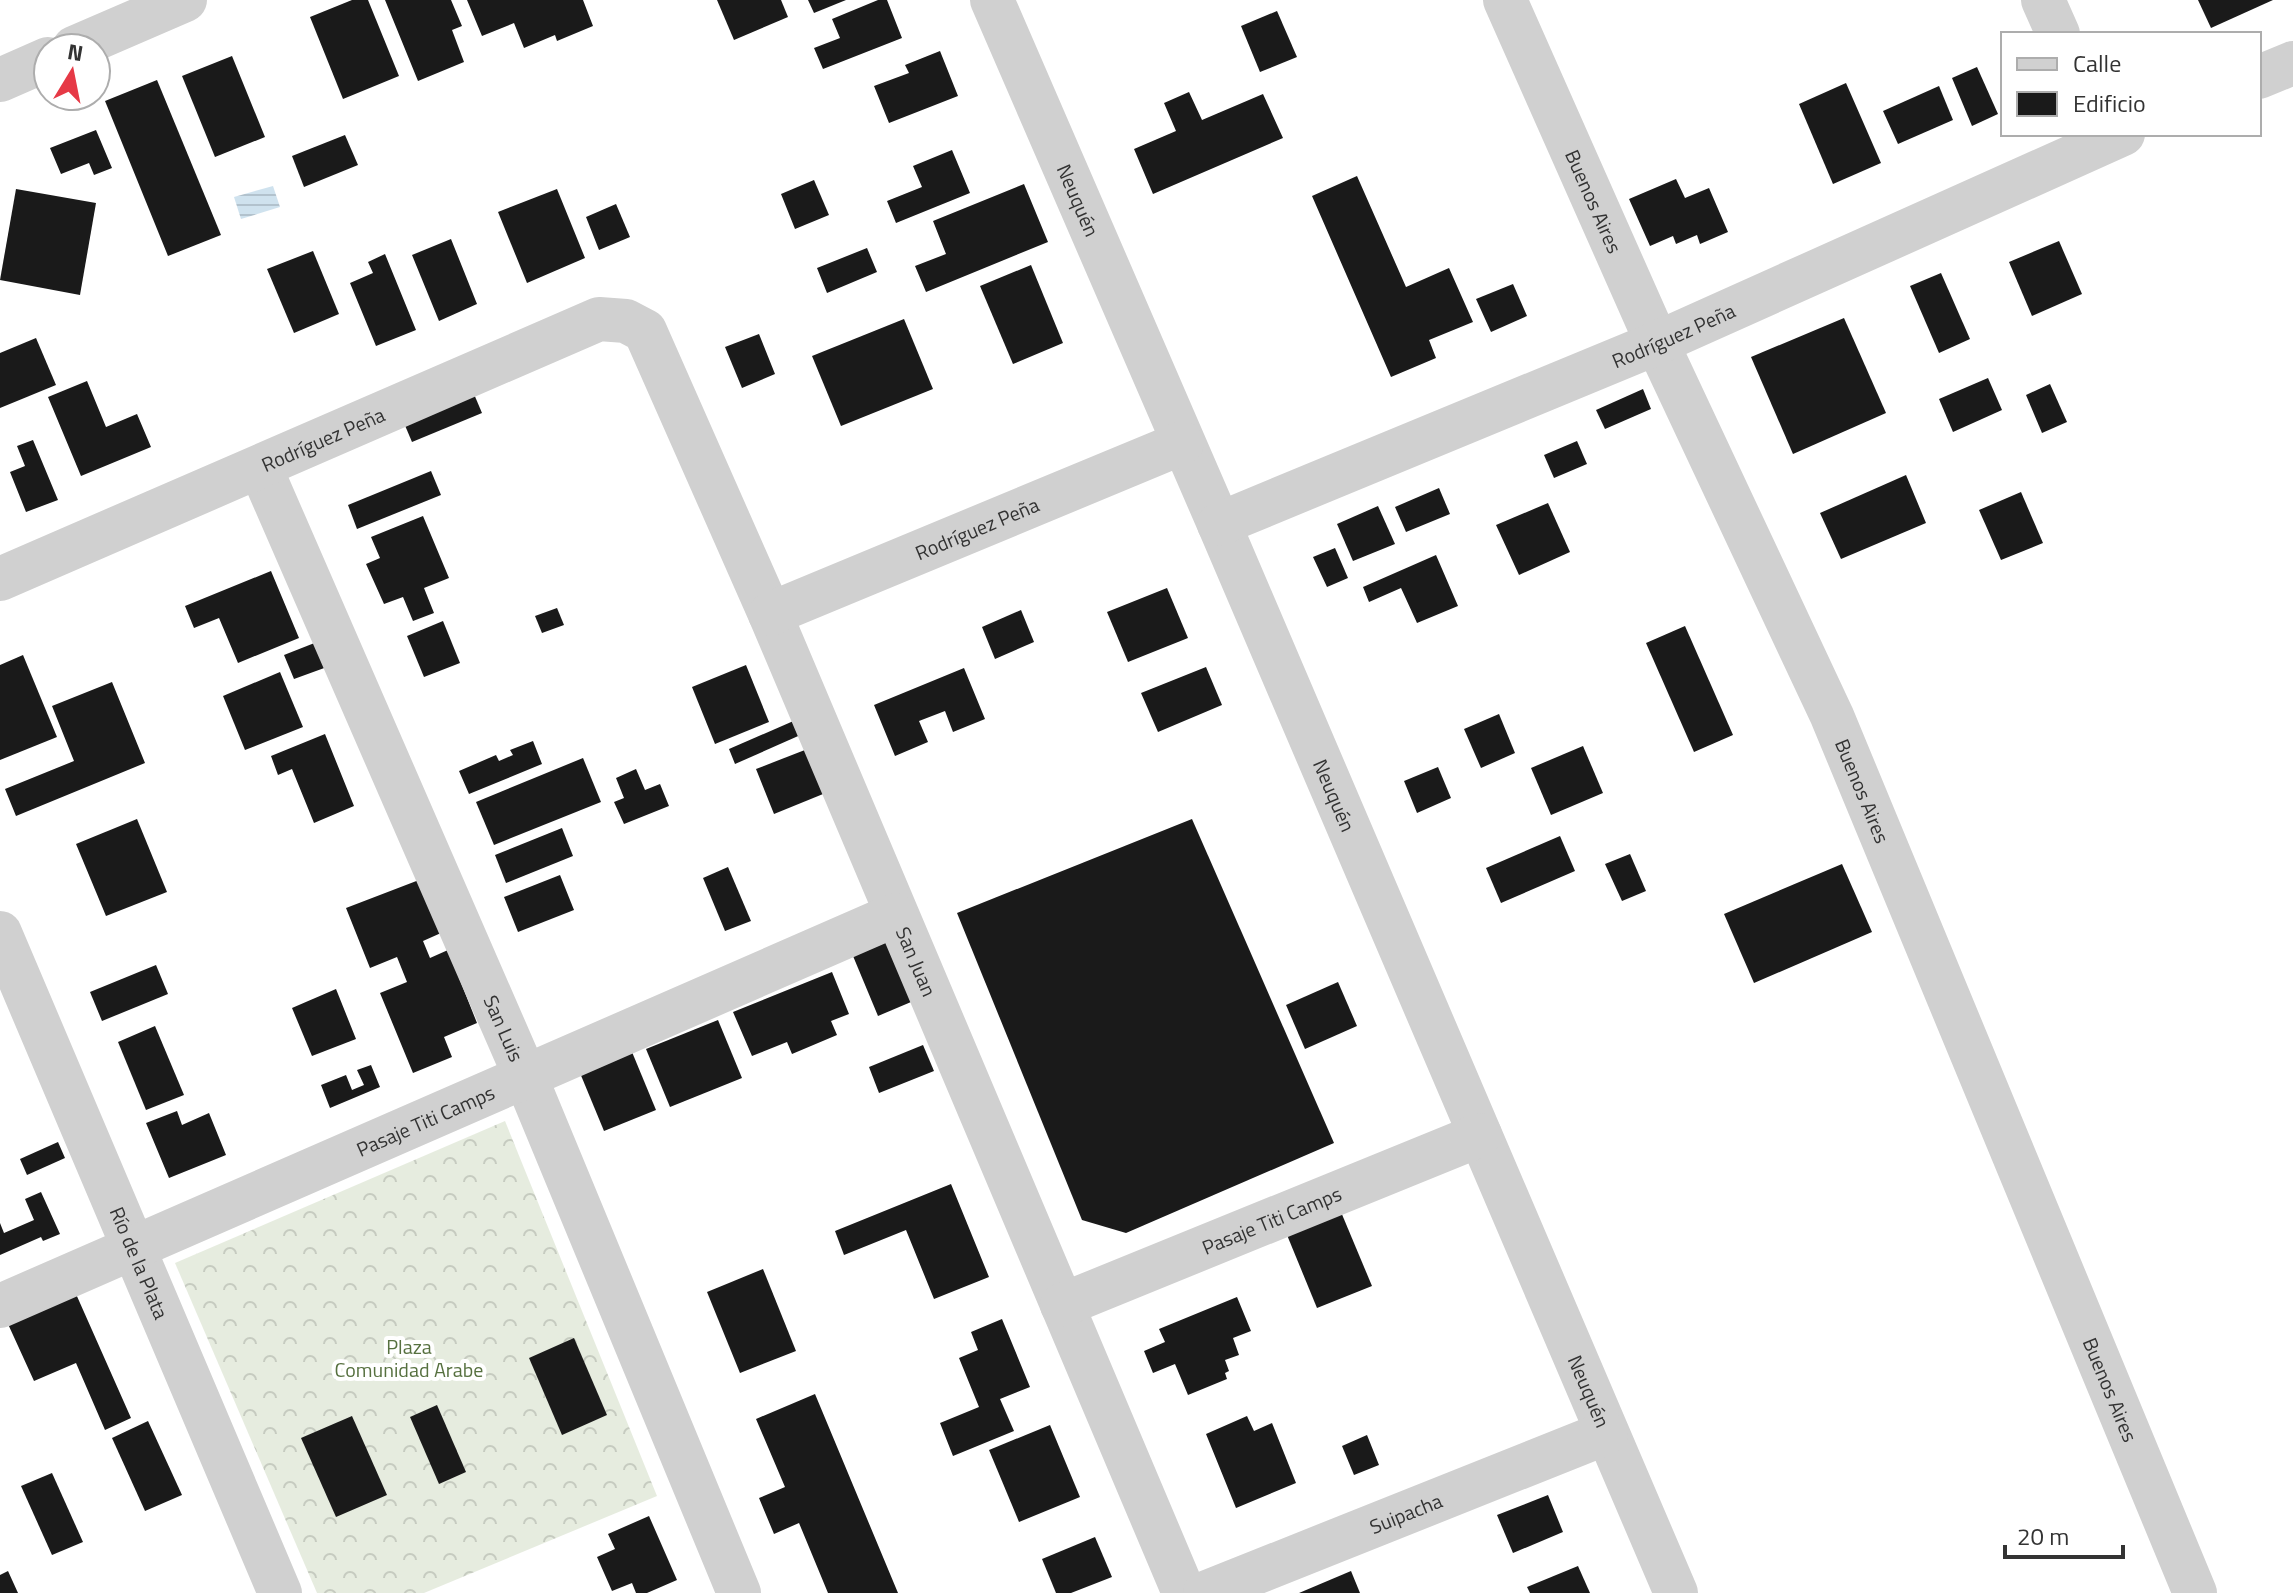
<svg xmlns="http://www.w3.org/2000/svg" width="2293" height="1593" viewBox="0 0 2293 1593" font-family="'Titillium Web',sans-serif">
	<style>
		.forest { fill: url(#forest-crowns) }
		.water { fill: url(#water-rules) }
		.building { fill: #1a1a1a }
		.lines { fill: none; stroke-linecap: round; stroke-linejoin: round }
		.minor { stroke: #d0d0d0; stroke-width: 44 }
		.labels { text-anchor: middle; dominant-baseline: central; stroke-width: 8; stroke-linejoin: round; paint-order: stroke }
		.street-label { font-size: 20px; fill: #333; stroke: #fff }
		.park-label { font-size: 20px; fill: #56703f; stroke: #fff }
	</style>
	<defs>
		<pattern id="forest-crowns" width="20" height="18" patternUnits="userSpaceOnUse" patternTransform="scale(2)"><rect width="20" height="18" fill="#e6ecdf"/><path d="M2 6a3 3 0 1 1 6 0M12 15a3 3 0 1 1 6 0" fill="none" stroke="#c6cbc0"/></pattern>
		<pattern id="water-rules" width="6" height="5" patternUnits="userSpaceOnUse" patternTransform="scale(2)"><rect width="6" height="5" fill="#cfe2ee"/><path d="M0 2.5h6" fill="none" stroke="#b2c2cd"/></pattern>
	</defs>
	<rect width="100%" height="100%" fill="#fff"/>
	<!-- forest -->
	<path class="forest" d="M505 1121 657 1496 424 1593H317L175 1263Z"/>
	<!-- water -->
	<path class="water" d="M273 186 280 207 241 219 234 197Z"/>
	<!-- building -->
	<g class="building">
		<path d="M352 0H368L399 76 343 99 310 17Z"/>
		<path d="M385 0H451L462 26 452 30 464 62 418 81Z"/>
		<path d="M467 0H583L593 26 557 41 555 35 524 48 514 23 482 36Z"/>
		<path d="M717 0H781L788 17 734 40Z"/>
		<path d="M808 0H846L814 13Z"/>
		<path d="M878 0H887L902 38 823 69 814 48 840 38 832 19Z"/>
		<path d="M2198 0H2273L2211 28Z"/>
		<path d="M1277 11 1297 57 1260 72 1241 26Z"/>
		<path d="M940 51 958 96 889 123 874 86 909 73 905 65Z"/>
		<path d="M232 56 265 137 215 157 182 76Z"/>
		<path d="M1977 67 1998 114 1972 126 1952 78Z"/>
		<path d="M157 80 221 235 168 256 105 101Z"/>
		<path d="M1846 83 1881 163 1833 184 1799 104Z"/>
		<path d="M1939 86 1953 120 1898 144 1883 111Z"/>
		<path d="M1189 92 1202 120 1263 94 1283 138 1153 194 1134 149 1176 131 1164 103Z"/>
		<path d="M96 130 112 168 94 175 89 163 61 174 50 148Z"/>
		<path d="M345 135 358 165 304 187 292 156Z"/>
		<path d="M952 150 970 193 896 223 887 201 922 187 913 166Z"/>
		<path d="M1357 176 1406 287 1449 268 1473 322 1429 340 1436 358 1391 377 1312 196Z"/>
		<path d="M1676 179 1685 198 1709 188 1728 232 1700 244 1697 235 1676 244 1673 236 1650 246 1629 199Z"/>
		<path d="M814 180 829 215 795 229 781 194Z"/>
		<path d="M1024 184 1048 242 926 292 915 266 946 254 933 221Z"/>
		<path d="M16 189 96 203 80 295 0 280Z"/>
		<path d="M557 189 585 258 527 283 498 212Z"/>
		<path d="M616 204 630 237 599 250 586 217Z"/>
		<path d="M451 239 477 304 439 321 412 255Z"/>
		<path d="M2059 241 2082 294 2032 316 2009 262Z"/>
		<path d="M867 248 877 272 827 293 817 268Z"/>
		<path d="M313 251 339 314 294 333 267 269Z"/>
		<path d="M385 254 416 330 376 346 350 283 373 273 368 262Z"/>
		<path d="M1031 265 1063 343 1013 364 980 286Z"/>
		<path d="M1941 273 1970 339 1939 353 1910 286Z"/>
		<path d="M1513 284 1527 316 1491 332 1476 299Z"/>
		<path d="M1844 318 1886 413 1793 454 1751 357Z"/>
		<path d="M904 319 933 389 841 426 812 356Z"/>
		<path d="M759 334 775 374 742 388 725 347Z"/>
		<path d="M36 338 56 385 0 408V353Z"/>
		<path d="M1988 378 2002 410 1953 432 1939 399Z"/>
		<path d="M87 381 106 427 137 414 151 447 81 476 48 397Z"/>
		<path d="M2050 384 2067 422 2042 433 2026 395Z"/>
		<path d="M471 387 482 413 412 442 401 416Z"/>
		<path d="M1643 389 1651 409 1605 429 1596 410Z"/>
		<path d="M33 440 58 500 26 512 10 472 25 466 17 446Z"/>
		<path d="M1577 441 1587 464 1554 478 1544 455Z"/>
		<path d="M431 471 441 495 357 529 348 505Z"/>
		<path d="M1906 475 1926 523 1841 559 1820 513Z"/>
		<path d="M1439 488 1450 514 1406 532 1395 507Z"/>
		<path d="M2021 492 2043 543 2001 560 1979 510Z"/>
		<path d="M1548 503 1570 552 1519 575 1496 525Z"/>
		<path d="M1378 506 1395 544 1353 561 1337 524Z"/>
		<path d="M423 516 449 578 424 588 434 613 413 621 403 597 384 604 366 564 380 558 371 537Z"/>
		<path d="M1335 548 1348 578 1327 587 1313 557Z"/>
		<path d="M1436 555 1458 606 1417 623 1401 588 1369 602 1363 587Z"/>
		<path d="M271 571 299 638 238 663 219 618 194 628 185 606Z"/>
		<path d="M1167 588 1188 638 1128 662 1107 612Z"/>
		<path d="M557 608 564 625 542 633 535 616Z"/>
		<path d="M1021 610 1034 642 995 659 982 627Z"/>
		<path d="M443 621 460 663 424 677 407 636Z"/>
		<path d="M1685 626 1733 735 1694 752 1646 643Z"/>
		<path d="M317 642 327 667 294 679 284 655Z"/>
		<path d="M23 655 57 737 0 760V665Z"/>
		<path d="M746 665 769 722 715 744 692 687Z"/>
		<path d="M1206 667 1222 705 1158 732 1141 693Z"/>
		<path d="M964 668 985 719 953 732 945 711 919 721 928 742 895 756 874 705Z"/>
		<path d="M280 672 303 727 245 750 223 696Z"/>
		<path d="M112 682 145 763 16 816 5 789 74 761 52 706Z"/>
		<path d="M1499 714 1515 753 1481 768 1464 729Z"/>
		<path d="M798 719 805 733 735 764 729 749Z"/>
		<path d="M325 734 354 806 314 823 292 769 278 775 271 756Z"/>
		<path d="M533 741 542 764 469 794 459 771 496 755 499 761 513 755 510 750Z"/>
		<path d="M1583 746 1603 793 1551 815 1531 768Z"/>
		<path d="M810 748 828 792 774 814 756 769Z"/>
		<path d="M583 758 601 802 494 845 476 802Z"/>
		<path d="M1438 767 1451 798 1417 813 1404 781Z"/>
		<path d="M636 769 645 790 660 784 669 806 624 824 614 802 624 798 616 778Z"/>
		<path d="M137 819 167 892 106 916 76 844Z"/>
		<path d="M1192 819 1334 1143 1126 1233 1082 1220 957 913Z"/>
		<path d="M562 828 573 856 506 883 495 855Z"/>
		<path d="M1560 836 1575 871 1501 903 1486 868Z"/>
		<path d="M1630 854 1646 891 1622 901 1605 864Z"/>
		<path d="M1842 864 1872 932 1754 983 1724 914Z"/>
		<path d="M728 867 751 921 725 931 703 878Z"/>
		<path d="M560 875 574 910 518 932 504 897Z"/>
		<path d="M419 880 441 933 423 941 430 958 448 950 477 1023 444 1037 452 1057 413 1073 380 993 407 982 397 957 370 968 346 908Z"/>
		<path d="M887 942 911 1002 878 1016 853 956Z"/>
		<path d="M156 965 168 994 102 1021 90 992Z"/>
		<path d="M832 972 849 1014 831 1021 837 1035 792 1054 787 1042 752 1056 733 1012Z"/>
		<path d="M1338 982 1357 1026 1305 1049 1286 1005Z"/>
		<path d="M336 989 356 1039 312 1056 292 1008Z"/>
		<path d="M718 1020 742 1078 670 1107 646 1049Z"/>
		<path d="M155 1026 184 1095 146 1110 118 1042Z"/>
		<path d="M923 1045 934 1071 879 1093 869 1067Z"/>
		<path d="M632 1052 656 1110 604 1131 580 1073Z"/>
		<path d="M371 1065 380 1087 330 1108 321 1085 346 1075 352 1090 364 1085 357 1070Z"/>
		<path d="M177 1111 182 1125 209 1113 226 1155 169 1178 146 1123Z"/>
		<path d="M58 1142 65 1158 27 1175 20 1159Z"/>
		<path d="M951 1184 989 1277 934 1299 906 1230 844 1255 835 1231Z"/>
		<path d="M41 1192 60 1234 43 1241 41 1237 0 1255V1223L4 1233 34 1220 25 1199Z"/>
		<path d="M1341 1212 1372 1286 1317 1308 1287 1235Z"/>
		<path d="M763 1269 796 1351 740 1373 707 1292Z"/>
		<path d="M76 1294 131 1418 105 1430 76 1363 34 1381 8 1324Z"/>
		<path d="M1237 1297 1251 1331 1233 1338 1239 1355 1225 1360 1229 1371 1225 1373 1227 1379 1188 1395 1175 1364 1153 1373 1144 1351 1165 1342 1159 1329Z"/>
		<path d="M1002 1319 1030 1387 1000 1399 1014 1431 953 1456 940 1423 979 1407 959 1358 978 1350 971 1332Z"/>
		<path d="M574 1338 607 1415 562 1435 529 1358Z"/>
		<path d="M815 1394 898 1593H828L799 1523 774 1534 759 1498 785 1487 756 1419Z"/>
		<path d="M437 1405 466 1472 439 1484 410 1417Z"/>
		<path d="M352 1416 387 1495 336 1517 301 1438Z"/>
		<path d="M1247 1416 1254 1431 1272 1423 1296 1483 1236 1508 1206 1434Z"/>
		<path d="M148 1421 182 1495 145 1511 112 1438Z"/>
		<path d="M1050 1425 1080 1497 1019 1522 989 1450Z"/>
		<path d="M1367 1435 1379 1465 1354 1475 1342 1446Z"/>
		<path d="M52 1473 83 1542 52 1555 21 1486Z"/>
		<path d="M1548 1495 1563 1532 1513 1553 1497 1515Z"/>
		<path d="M649 1516 677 1580 647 1593H636L632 1583 612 1591 597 1557 615 1549 608 1534Z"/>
		<path d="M1095 1537 1112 1577 1071 1593H1056L1042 1559Z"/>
		<path d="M1578 1566 1590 1593H1530L1527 1587Z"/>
		<path d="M8 1571 18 1593H0V1575Z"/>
		<path d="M1351 1571 1360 1593H1299Z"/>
	</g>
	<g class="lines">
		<!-- minor -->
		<g class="minor">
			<path id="s1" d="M992 0 1219 524 1676 1593"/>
			<path id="s2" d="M1505 0 1657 343 1832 716 2195 1593"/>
			<path d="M2043 0 2058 34"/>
			<path d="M74 48 185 0"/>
			<path d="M2259 77 2293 63"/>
			<path d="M0 80 48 59"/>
			<path id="s3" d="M260 467 526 1078 739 1593"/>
			<path id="s4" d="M1219 524 1657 343 2123 134"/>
			<path id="s5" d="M0 579 599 319 626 321 645 331 770 614 1184 1593"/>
			<path id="s6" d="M770 614 1182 443"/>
			<path id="s7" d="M0 933 280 1593"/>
			<path id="s8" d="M1062 1305 1480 1135"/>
			<path id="s9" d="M0 1306 895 915"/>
			<path id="s10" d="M1205 1593 1606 1433"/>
		</g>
	</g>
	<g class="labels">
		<!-- street labels -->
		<g class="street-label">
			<text stroke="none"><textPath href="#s1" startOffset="218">Neuquén</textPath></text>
			<text stroke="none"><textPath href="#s2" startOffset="220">Buenos Aires</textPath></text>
			<text stroke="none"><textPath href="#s4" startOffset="492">Rodríguez Peña</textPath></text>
			<text stroke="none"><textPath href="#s5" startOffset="352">Rodríguez Peña</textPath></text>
			<text stroke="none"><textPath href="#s6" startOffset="224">Rodríguez Peña</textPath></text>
			<text stroke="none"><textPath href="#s2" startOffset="868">Buenos Aires</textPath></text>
			<text stroke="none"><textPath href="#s1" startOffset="866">Neuquén</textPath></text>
			<text stroke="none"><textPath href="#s5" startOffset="1388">San Juan</textPath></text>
			<text stroke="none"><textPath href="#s3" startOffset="612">San Luis</textPath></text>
			<text stroke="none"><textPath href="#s9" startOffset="464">Pasaje Titi Camps</textPath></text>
			<text stroke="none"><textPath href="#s8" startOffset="226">Pasaje Titi Camps</textPath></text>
			<text stroke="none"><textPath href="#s7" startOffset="358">Río de la Plata</textPath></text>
			<text stroke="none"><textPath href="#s2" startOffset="1516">Buenos Aires</textPath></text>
			<text stroke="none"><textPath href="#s1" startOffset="1514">Neuquén</textPath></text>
			<text stroke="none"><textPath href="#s10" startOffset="216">Suipacha</textPath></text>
		</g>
		<!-- park labels -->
		<g class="park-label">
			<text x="409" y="1346">Plaza<tspan x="409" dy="23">Comunidad Arabe</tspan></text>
		</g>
	</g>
	<!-- legend -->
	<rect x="2001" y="32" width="260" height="104" fill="#ffffff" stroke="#adadad" stroke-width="2"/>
	<rect x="2017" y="58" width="40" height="12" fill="#d0d0d0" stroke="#adadad" stroke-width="2"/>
	<text x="2073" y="72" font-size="24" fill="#333333">Calle</text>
	<rect x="2017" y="92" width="40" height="24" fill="#1a1a1a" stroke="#adadad" stroke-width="2"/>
	<text x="2073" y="112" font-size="24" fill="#333333">Edificio</text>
	<!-- north arrow -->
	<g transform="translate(72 72) rotate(10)"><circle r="38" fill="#ffffff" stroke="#adadad" stroke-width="2"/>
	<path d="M0-6L14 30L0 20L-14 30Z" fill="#e63946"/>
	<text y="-12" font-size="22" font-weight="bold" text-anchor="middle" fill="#333333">N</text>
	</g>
	<!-- scale -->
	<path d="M2005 1545v12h118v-12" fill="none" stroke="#333333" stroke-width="4"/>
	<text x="2017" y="1545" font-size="24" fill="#333333" stroke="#ffffff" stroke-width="6" paint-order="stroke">20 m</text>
</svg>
